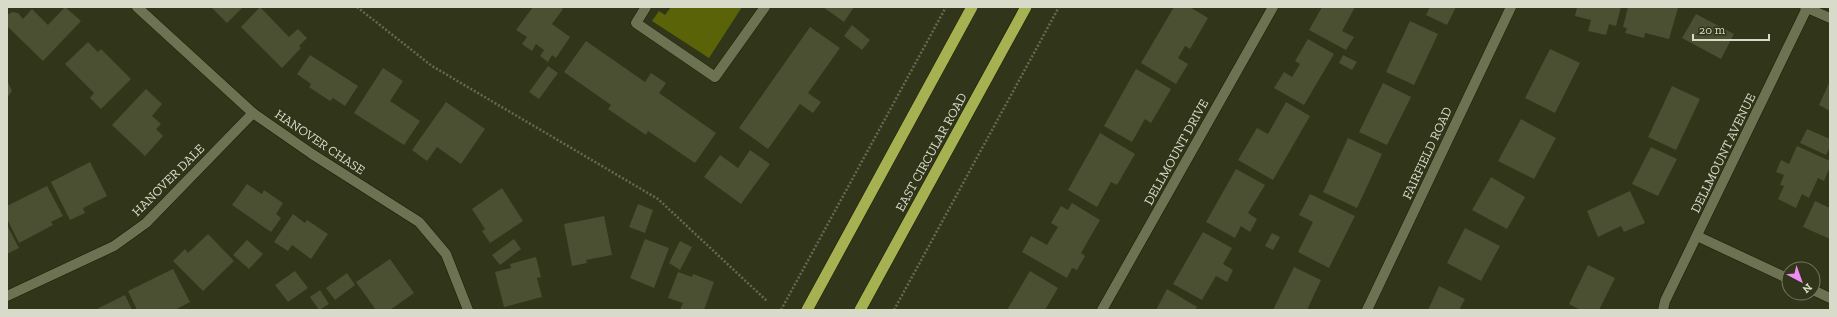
<svg xmlns="http://www.w3.org/2000/svg" width="1837" height="317" viewBox="0 0 1837 317" font-family="'Zilla Slab',serif">
	<style>
		.green { fill: #5a6307 }
		.building { fill: #4b5032 }
		.lines { fill: none; stroke-linecap: round; stroke-linejoin: round }
		.minor-casing { stroke: #191c02; stroke-width: 11 }
		.trunk-casing { stroke: #191c02; stroke-width: 12 }
		.path { stroke: #676a52; stroke-width: 2.5; stroke-dasharray: 2 2; stroke-linecap: butt }
		.minor { stroke: #6d7253; stroke-width: 10 }
		.trunk { stroke: #a6b252; stroke-width: 11 }
		.labels { text-anchor: middle; dominant-baseline: central; stroke-width: 3.5; stroke-linejoin: round; paint-order: stroke }
		.street-label { font-size: 13px; fill: #d8dbca; stroke: #313519 }
	</style>
	<rect width="100%" height="100%" fill="#313519"/>
	<!-- green -->
	<path class="green" d="M671 7H742L709 58 652 21 659 11 665 15Z"/>
	<!-- building -->
	<g class="building">
		<path d="M65 7 81 21 43 61 7 26V15L12 12 18 13 23 19 32 9 48 25Z"/>
		<path d="M211 7H243L227 23Z"/>
		<path d="M260 7 289 37 298 29 307 38 299 46 301 48 282 68 241 27Z"/>
		<path d="M533 7H560L563 9 552 24 570 37 556 58 552 55 548 62 540 56 544 50 536 44 532 51 522 44 527 37 516 30Z"/>
		<path d="M823 7H854L844 22Z"/>
		<path d="M1174 7H1190L1208 18 1190 49 1185 46 1178 58 1188 64 1176 84 1141 63Z"/>
		<path d="M1322 7H1355L1342 31 1354 37 1346 50 1309 30Z"/>
		<path d="M1430 7H1456L1447 25 1426 15Z"/>
		<path d="M1577 7H1621L1616 26 1609 24 1606 35 1588 31 1591 20 1575 16Z"/>
		<path d="M1628 7 1678 8 1669 39 1645 33 1644 38 1625 33 1627 28 1623 27Z"/>
		<path d="M1696 14 1734 34 1721 59 1682 38Z"/>
		<path d="M1410 21 1438 34 1414 85 1386 72Z"/>
		<path d="M852 25 870 40 862 50 844 36Z"/>
		<path d="M810 27 840 48 808 93 821 102 813 113 800 104 768 149 739 128Z"/>
		<path d="M1308 39 1334 54 1304 105 1274 88 1284 72 1292 77 1300 64 1295 61Z"/>
		<path d="M586 41 645 82 651 73 666 83 659 93 716 133 695 163 648 131 646 135 608 109 611 105 564 72Z"/>
		<path d="M88 42 98 52 101 49 131 79 101 109 90 98 94 93 65 64Z"/>
		<path d="M1550 49 1580 63 1555 113 1525 98Z"/>
		<path d="M310 55 358 86 345 106 333 98 330 101 309 87 311 84 297 74Z"/>
		<path d="M1343 55 1357 62 1352 70 1339 63Z"/>
		<path d="M548 66 558 73 539 99 529 92Z"/>
		<path d="M383 68 403 81 390 101 420 121 404 145 354 113Z"/>
		<path d="M1136 69 1171 89 1151 123 1145 119 1132 142 1104 126Z"/>
		<path d="M7 80 12 91 7 98Z"/>
		<path d="M1830 81V111L1819 105Z"/>
		<path d="M1383 83 1411 97 1387 145 1359 132Z"/>
		<path d="M1672 86 1700 99 1676 150 1648 137Z"/>
		<path d="M146 89 162 104 152 116 161 124 156 129 163 136 145 156 112 125Z"/>
		<path d="M446 102 485 129 461 164 437 147 427 161 412 150Z"/>
		<path d="M1286 102 1310 116 1273 180 1238 160 1257 128 1268 134Z"/>
		<path d="M1521 119 1556 138 1534 179 1498 161Z"/>
		<path d="M1807 129 1830 139V147L1826 155 1800 143Z"/>
		<path d="M1100 133 1135 154 1117 185 1111 182 1097 207 1068 190Z"/>
		<path d="M1348 138 1382 154 1357 208 1323 192Z"/>
		<path d="M1797 146 1830 161V167L1824 181 1818 178 1809 198 1802 194 1796 208 1778 199 1784 186 1780 185 1784 175 1776 172 1781 160 1789 164Z"/>
		<path d="M1651 147 1677 159 1658 196 1632 184Z"/>
		<path d="M750 150 770 164 741 204 704 177 720 155 738 168Z"/>
		<path d="M90 162 107 196 83 208 85 213 70 220 51 182Z"/>
		<path d="M1236 169 1265 185 1248 213 1257 219 1250 232 1241 226 1235 238 1206 222Z"/>
		<path d="M1491 177 1525 197 1507 229 1472 210Z"/>
		<path d="M247 184 262 194 264 190 283 203 276 214 281 218 271 232 232 205Z"/>
		<path d="M47 186 63 216 51 222 53 225 19 243 7 219V206Z"/>
		<path d="M502 188 523 221 490 243 482 231 485 229 472 209Z"/>
		<path d="M1630 191 1645 223 1624 232 1621 226 1598 237 1587 211Z"/>
		<path d="M1310 194 1355 216 1329 268 1298 252 1313 222 1299 215Z"/>
		<path d="M1815 201 1830 208V239L1803 227Z"/>
		<path d="M1072 203 1100 220 1081 253 1085 256 1077 270 1072 268 1067 278 1022 252 1031 236 1047 245 1058 227 1051 223 1061 206 1068 210Z"/>
		<path d="M638 204 653 210 645 233 629 227Z"/>
		<path d="M293 214 305 223 307 220 328 234 311 259 292 245 288 251 274 242Z"/>
		<path d="M604 216 612 255 586 260 587 263 572 266 564 224Z"/>
		<path d="M7 225 19 248 7 254Z"/>
		<path d="M1465 228 1500 246 1481 281 1447 263Z"/>
		<path d="M1203 232 1232 248 1223 264 1233 270 1227 282 1216 276 1202 300 1173 284Z"/>
		<path d="M1272 233 1280 237 1273 250 1265 246Z"/>
		<path d="M208 234 234 261 203 291 173 261 185 249 188 253Z"/>
		<path d="M514 239 521 249 500 265 492 255Z"/>
		<path d="M645 239 669 248 654 288 630 278Z"/>
		<path d="M247 240 263 254 249 269 233 255Z"/>
		<path d="M680 241 692 247 680 270 669 263Z"/>
		<path d="M536 257 541 277 537 278 542 297 504 307 495 272 511 268 510 264Z"/>
		<path d="M390 259 414 293 390 310H376L356 282Z"/>
		<path d="M1588 265 1615 278 1599 310H1581L1569 304Z"/>
		<path d="M1294 267 1321 280 1307 310H1273Z"/>
		<path d="M173 269 190 302 175 310H137L128 291Z"/>
		<path d="M295 271 308 288 288 302 275 285Z"/>
		<path d="M1030 271 1058 288 1045 310H1007Z"/>
		<path d="M678 272 692 277 693 274 714 282 704 310H680L683 303 668 298Z"/>
		<path d="M347 273 355 285 335 300 326 288Z"/>
		<path d="M1439 286 1465 299 1459 310H1428Z"/>
		<path d="M1167 289 1197 307 1195 310H1156Z"/>
		<path d="M320 290 329 304 319 310 310 297Z"/>
		<path d="M125 295 132 310H95Z"/>
	</g>
	<g class="lines">
		<!-- minor casing -->
		<g class="minor-casing">
			<g id="minor">
				<path d="M137 7 253 113 312 154 419 222 446 254 468 310"/>
				<path d="M646 7 636 23 715 77 765 7"/>
				<path d="M1805 7 1830 18"/>
				<path d="M1697 236 1789 279"/>
				<path d="M1813 290 1830 298"/>
				<path d="M7 296 114 246 146 223 253 113"/>
				<path d="M1102 310 1273 7"/>
				<path d="M1367 310 1511 7"/>
				<path d="M1663 310 1665 301 1807 8"/>
			</g>
		</g>
		<!-- trunk casing -->
		<g class="trunk-casing">
			<g id="trunk">
				<path d="M807 310 972 7"/>
				<path d="M860 310 1026 7"/>
			</g>
		</g>
		<!-- path -->
		<g class="path">
			<path d="M357 7 432 66 658 199 767 301"/>
			<path d="M781 310 946 7"/>
			<path d="M894 310 1059 7"/>
		</g>
		<!-- minor -->
		<use href="#minor" class="minor"/>
		<!-- trunk -->
		<use href="#trunk" class="trunk"/>
	</g>
	<g class="labels">
		<!-- street labels -->
		<g class="street-label">
			<text transform="translate(320 142) rotate(34)">HANOVER CHASE</text>
			<text transform="translate(931 152) rotate(-61)">EAST CIRCULAR ROAD</text>
			<text transform="translate(1176 152) rotate(-61)">DELLMOUNT DRIVE</text>
			<text transform="translate(1427 153) rotate(-65)">FAIRFIELD ROAD</text>
			<text transform="translate(1723 153) rotate(-64)">DELLMOUNT AVENUE</text>
			<text transform="translate(168 180) rotate(-45)">HANOVER DALE</text>
		</g>
	</g>
	<!-- border -->
	<rect width="1837" height="317" fill="none" stroke="#d8dbca" stroke-width="16"/>
	<!-- north arrow -->
	<g transform="translate(1801 281) rotate(139)"><circle r="19" fill="#313519" stroke="#747760"/>
	<path d="M0-3L7 15L0 10L-7 15Z" fill="#f18af4"/>
	<text y="-6" font-size="11" font-weight="bold" text-anchor="middle" fill="#d8dbca">N</text>
	</g>
	<!-- scale -->
	<path d="M1693 34v6h76v-6" fill="none" stroke="#d8dbca" stroke-width="2"/>
	<text x="1699" y="34" font-size="12" fill="#d8dbca" stroke="#313519" stroke-width="3" paint-order="stroke">20 m</text>
</svg>
